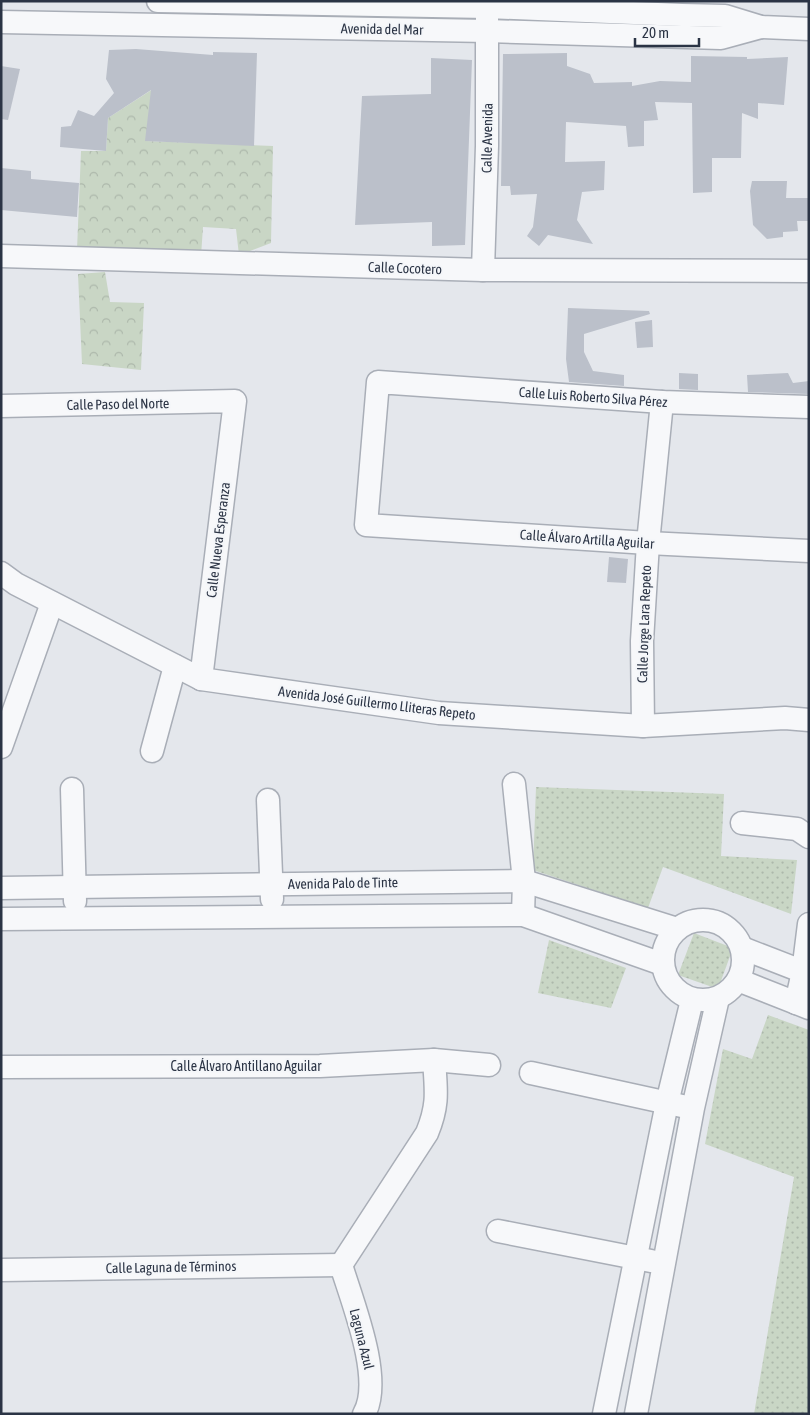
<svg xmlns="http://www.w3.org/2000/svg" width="810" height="1415" viewBox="0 0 810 1415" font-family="'Asap Condensed',sans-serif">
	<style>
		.grass { fill: url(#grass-dots) }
		.park { fill: url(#park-crowns) }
		.building { fill: #bbc0ca }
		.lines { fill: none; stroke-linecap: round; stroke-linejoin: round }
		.minor-casing { stroke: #a9aeb7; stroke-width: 25 }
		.minor { stroke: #f7f8fa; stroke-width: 22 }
		.labels { text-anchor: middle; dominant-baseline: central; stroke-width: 4; stroke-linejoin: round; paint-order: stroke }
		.street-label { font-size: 14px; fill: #2b3445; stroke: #f4f6f9 }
	</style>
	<defs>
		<pattern id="grass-dots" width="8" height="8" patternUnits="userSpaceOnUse" patternTransform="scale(1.25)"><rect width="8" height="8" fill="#c9d6c5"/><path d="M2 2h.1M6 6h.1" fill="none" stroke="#adb8ab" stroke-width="1.8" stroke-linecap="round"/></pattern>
		<pattern id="park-crowns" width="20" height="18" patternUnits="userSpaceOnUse" patternTransform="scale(1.25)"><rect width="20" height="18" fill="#c9d6c5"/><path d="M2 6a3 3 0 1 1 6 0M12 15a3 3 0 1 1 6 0" fill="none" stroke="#adb8ab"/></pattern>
	</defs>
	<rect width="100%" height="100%" fill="#e4e7ec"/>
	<!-- grass -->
	<g class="grass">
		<path d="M536 787 724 794 721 856 797 860 791 914 663 867 648 908 533 870Z"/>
		<path d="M694 933 733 948 718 989 678 975Z"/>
		<path d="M549 940 626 968 611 1008 538 993Z"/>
		<path d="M768 1015 809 1030V1414H754L794 1177 705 1144 723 1049 752 1059Z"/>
	</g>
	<!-- park -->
	<g class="park">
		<path d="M153 89 146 141 273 146 271 243 239 255 236 229 203 227 201 256 77 250 81 151H106L108 118Z"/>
		<path d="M105 272 110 302 144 303 141 370 82 364 78 274Z"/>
	</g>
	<!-- building -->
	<g class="building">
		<path d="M136 49 213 55V52L257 53 254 146 145 141 151 90 108 118 106 151 60 147 61 127 71 126 78 110 94 116 114 93 106 79 109 50Z"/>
		<path d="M567 53V66L590 74 594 83 632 82V86L660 81 691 82V56L747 57V59L788 57 784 105 758 103V119L742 113 741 158H712V192L693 193 692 103 655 102 658 120 644 121V146L628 147 626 126 566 122 565 162 605 161 604 190 582 192 577 220 593 244 548 235 539 246 527 236 533 227 537 194 511 195 510 186H501L503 54Z"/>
		<path d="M431 58 472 60 465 245 432 246V222L355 225 362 96 431 94Z"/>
		<path d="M1 66 20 69 8 120 1 119Z"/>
		<path d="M1 168 31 171V179L79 183 77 217 1 210Z"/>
		<path d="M752 181H787L786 198H809V221H797L798 231 783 232V237L767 239 753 225 750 191Z"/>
		<path d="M568 308 649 311 650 314 584 334V352L593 371 624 375V386L569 382 566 359Z"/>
		<path d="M652 320 653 347 637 348 635 322Z"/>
		<path d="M679 373 698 374V390L679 389Z"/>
		<path d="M788 373 793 383 809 381V394L748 392 747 375Z"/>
		<path d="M609 557 628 559 626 583 607 582Z"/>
	</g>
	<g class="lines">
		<!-- minor casing -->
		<g class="minor-casing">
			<g id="minor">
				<path d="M158 1 487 7 682 15 725 16 761 27 809 29"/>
				<path d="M1 22 487 31 721 38 761 27"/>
				<path d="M1 256 483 270 809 271"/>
				<path d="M483 270 487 146V15"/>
				<path d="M1 406 235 401 201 679"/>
				<path d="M809 407 662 402 378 382 366 525 648 543 809 551"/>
				<path d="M1 573 16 584 201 679 439 713 643 726 785 718 809 720"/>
				<path d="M643 726 642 641 648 543 662 402"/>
				<path d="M1 747 52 603"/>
				<path d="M152 751 175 666"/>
				<path d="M514 784 524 881 523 915"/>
				<path d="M72 789 75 901"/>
				<path d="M268 800 272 899"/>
				<path d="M742 823 797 829 809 837"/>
				<path d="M1 888 524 881 677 929"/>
				<path d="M1 919 523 915 662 964"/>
				<circle cx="703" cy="960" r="40"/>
				<path d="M742 948 809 974"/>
				<path d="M738 980 809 1008"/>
				<path d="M796 1003 803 972 809 924"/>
				<path d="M1 1067 320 1066 434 1060 489 1065"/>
				<path d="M531 1073 682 1106"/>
				<path d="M498 1231 651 1261"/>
				<path d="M341 1265 427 1133C439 1104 436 1090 434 1060"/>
				<path d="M341 1265C352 1301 384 1380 364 1414"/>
				<path d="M1 1270 341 1265"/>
				<path d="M604 1414 667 1103 692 1000"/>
				<path d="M636 1414 693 1108 718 998"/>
			</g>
		</g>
		<!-- minor -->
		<use href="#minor" class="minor"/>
	</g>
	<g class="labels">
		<!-- street labels -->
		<g class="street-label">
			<text transform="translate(382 29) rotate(1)">Avenida del Mar</text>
			<text transform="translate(487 138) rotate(-89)">Calle Avenida</text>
			<text transform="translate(405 268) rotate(2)">Calle Cocotero</text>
			<text transform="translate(593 397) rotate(4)">Calle Luis Roberto Silva Pérez</text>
			<text transform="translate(118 404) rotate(-1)">Calle Paso del Norte</text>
			<text transform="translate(587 539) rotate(4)">Calle Álvaro Artilla Aguilar</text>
			<text transform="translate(218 540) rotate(-83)">Calle Nueva Esperanza</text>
			<text transform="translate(644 624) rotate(-88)">Calle Jorge Lara Repeto</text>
			<text transform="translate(377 703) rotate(7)">Avenida José Guillermo Lliteras Repeto</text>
			<text transform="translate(343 883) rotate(-1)">Avenida Palo de Tinte</text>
			<text x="246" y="1066">Calle Álvaro Antillano Aguilar</text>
			<text transform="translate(171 1267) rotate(-1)">Calle Laguna de Términos</text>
			<text transform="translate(362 1339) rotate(76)">Laguna Azul</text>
		</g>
	</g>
	<!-- border -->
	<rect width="810" height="1415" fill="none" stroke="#2b3445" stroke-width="5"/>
	<!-- scale -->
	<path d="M635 38v8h64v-8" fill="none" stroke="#2b3445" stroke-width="2.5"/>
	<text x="642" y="38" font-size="15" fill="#2b3445" stroke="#f4f6f9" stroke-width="4" paint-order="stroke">20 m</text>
</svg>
